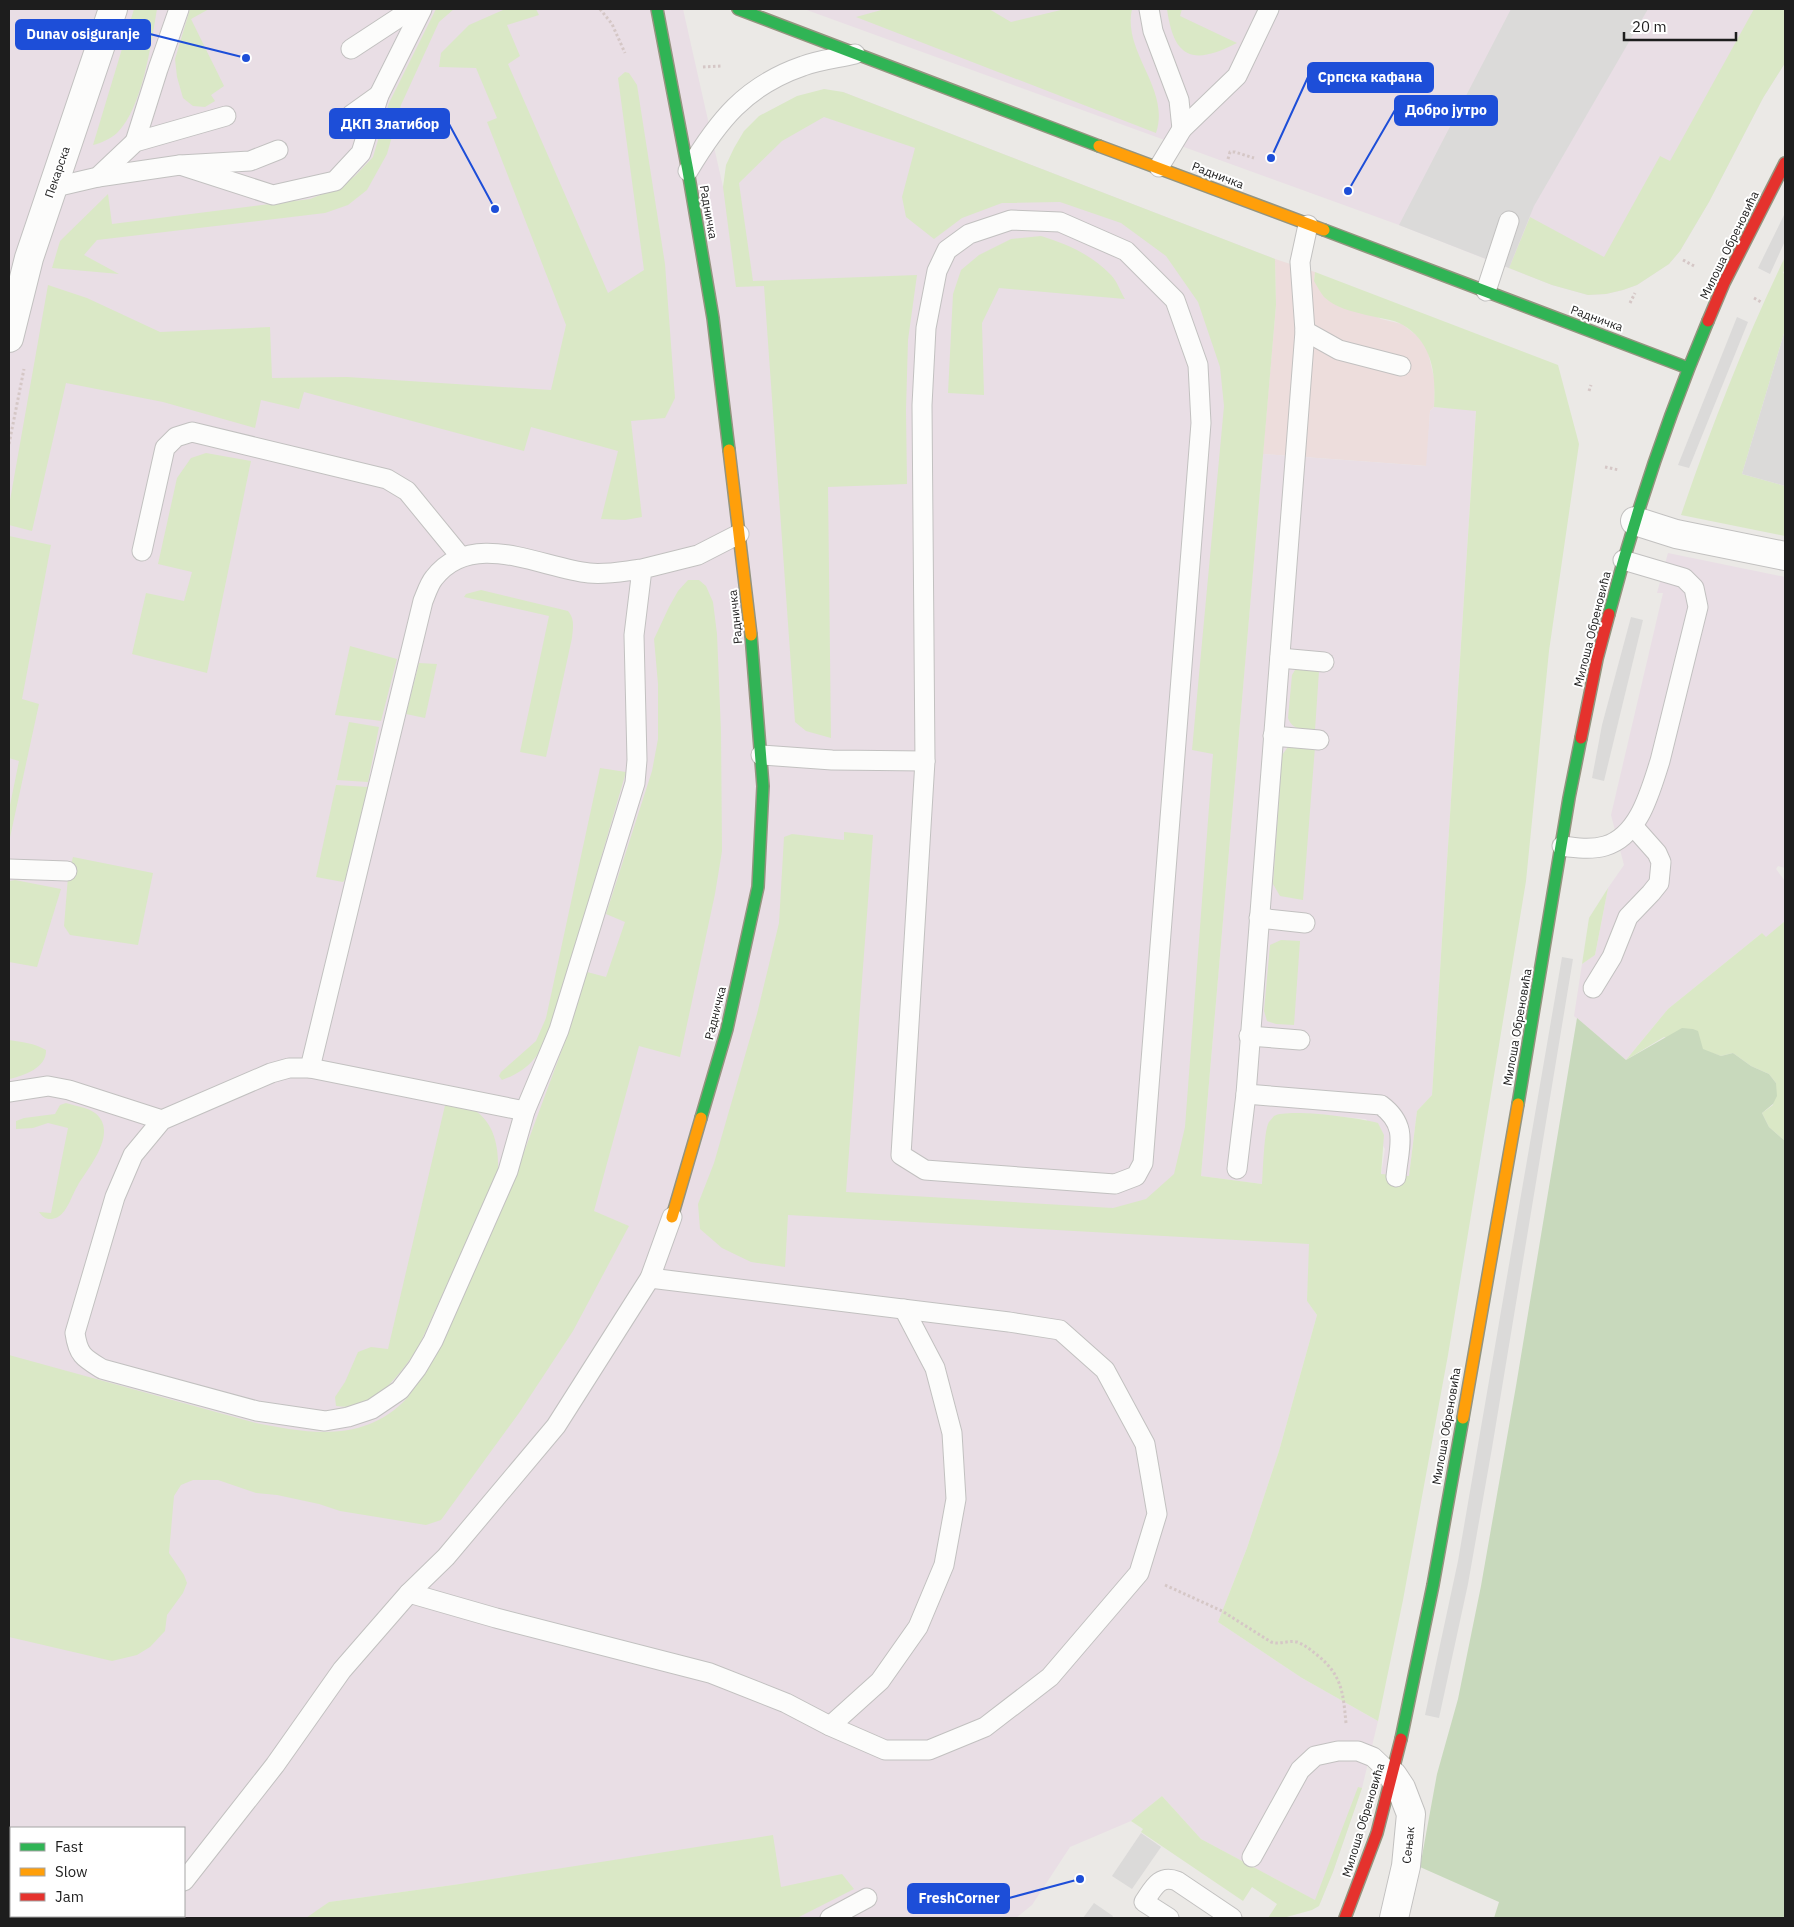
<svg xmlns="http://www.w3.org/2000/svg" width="1794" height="1927" viewBox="0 0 1794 1927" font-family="'IBM Plex Sans',sans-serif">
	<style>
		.commercial { fill: #eddddc }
		.industrial { fill: #e9dee5; fill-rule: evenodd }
		.grass { fill: #dae8c6 }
		.forest { fill: #c8d9bc }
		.parking { fill: #dbdad9 }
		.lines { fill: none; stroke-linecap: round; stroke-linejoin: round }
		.lane-casing { stroke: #c2c1c0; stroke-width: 21 }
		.street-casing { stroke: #c2c1c0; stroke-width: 30 }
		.fast-casing { stroke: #94947f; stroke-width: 14 }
		.slow-casing { stroke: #94947f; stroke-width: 14 }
		.jam-casing { stroke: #94947f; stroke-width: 14 }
		.path { stroke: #d5c7c6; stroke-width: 3; stroke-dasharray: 2.5 2.5; stroke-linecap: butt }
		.lane { stroke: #fcfcfb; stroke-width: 19 }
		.street { stroke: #fcfcfb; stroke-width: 28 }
		.fast { stroke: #30b455; stroke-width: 11 }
		.slow { stroke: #ff9f0a; stroke-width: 11 }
		.jam { stroke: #e5322d; stroke-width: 11 }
		.labels { text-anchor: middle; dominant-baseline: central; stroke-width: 4; stroke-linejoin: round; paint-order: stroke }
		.street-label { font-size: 12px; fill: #1d1d1d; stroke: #fff }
		.leader { fill: none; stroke: #1d4ed8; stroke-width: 2 }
		.callout-dot { fill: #1d4ed8; stroke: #fff; stroke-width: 2 }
		.callout { fill: #1d4ed8; stroke: #1d4ed8; stroke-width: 2 }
		.callout-label { font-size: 14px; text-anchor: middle; font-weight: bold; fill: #fff }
	</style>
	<rect width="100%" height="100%" fill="#ebe9e6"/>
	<!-- commercial -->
	<path class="commercial" d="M1275 259 1315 272 1314 281 1381 319 1402 324 1416 335 1427 348 1435 382 1434 407 1430 411 1427 466 1263 454 1276 305Z"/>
	<!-- industrial -->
	<g class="industrial">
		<path d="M9 9H683L723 187 843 92 1275 259 1182 1229 1310 1243 1307 1301 1317 1315 1279 1451 1247 1548 1218 1622 1302 1678 1378 1721 1362 1788 1333 1872 1320 1903 1201 1839 1162 1796 1131 1821 1070 1847 1032 1905 1016 1918H652L460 1884 329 1902 308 1918H9ZM11 1828H184V1916H11Z"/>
		<path d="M804 9H1785V63L1763 98 1709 202 1680 251 1669 264 1637 285 1623 290 1606 294 1588 295 1552 285 1399 225Z"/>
		<path d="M1434 407 1476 410 1432 1095 1417 1111 1409 1176 1381 1175 1385 1149 1366 1119 1300 1113 1283 1114 1275 1116 1268 1124 1262 1184 1201 1176 1263 454 1426 466 1430 411Z"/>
		<path d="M1668 553 1785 577V868L1778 866 1776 869 1785 881V921L1766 938 1762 933 1668 1009 1626 1060 1574 1016 1582 964 1595 955 1608 888 1624 865 1611 815 1663 593H1657Z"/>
	</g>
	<!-- grass -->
	<g class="grass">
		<path d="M134 9H157C151 44 143 107 117 133 110 139 101 143 93 145Z"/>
		<path d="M190 9H209L191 19 224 86 211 95 215 101 205 107 193 106 183 98 177 77 175 59Z"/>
		<path d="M436 9H454L439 22 401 105 387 154 367 190 348 205 325 213 97 240 84 255 119 274 52 268 60 241 108 194 112 224 310 199 340 187 355 176 373 157 389 103Z"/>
		<path d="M514 9H536L539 15 507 25 520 56 508 64 608 293 644 270 618 78 625 72 629 73 637 85 665 264 675 398 665 418 631 421 642 517 625 520 601 519 618 451 531 427 524 451 304 392 299 409 261 400 255 428 163 402 66 383 32 531 9 525V506L48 285 87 298 160 332 270 327 272 378 347 377 551 390 566 325 487 122 497 118 476 68 439 67 441 53 469 25 503 10Z"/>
		<path d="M885 9H989L1011 22 1065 9H1132C1122 52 1171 89 1156 133L856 17Z"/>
		<path d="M1167 9H1182L1180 16 1237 43C1194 65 1174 60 1167 9Z"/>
		<path d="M1754 9H1785V63L1763 98 1709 202 1680 251 1669 264 1637 285 1623 290 1606 294 1588 295 1552 285 1509 268 1530 217 1604 257 1660 156 1670 161Z"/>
		<path d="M824 89 843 92 1275 259 1276 305 1201 1176 1262 1184C1263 1172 1264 1129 1269 1122 1271 1120 1272 1118 1274 1116 1288 1108 1361 1118 1378 1123L1384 1135 1381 1174 1409 1176 1417 1111 1432 1095 1476 411 1434 407C1436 375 1433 343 1403 325 1393 319 1378 318 1366 315 1351 311 1336 308 1324 297 1320 292 1317 286 1314 281L1315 272 1558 365 1579 444 1549 651 1526 881 1448 1355 1403 1600 1378 1721 1302 1678 1218 1622 1247 1548 1279 1451 1317 1315 1307 1301 1309 1244 788 1215 785 1267 751 1262 722 1248 700 1229 698 1204 714 1163 757 1014 779 923 784 837 792 834 844 840V832L873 835 846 1192 1113 1208 1146 1199 1174 1174 1185 1127 1213 754 1192 750 1224 406 1220 367 1198 302 1166 256 1121 223 1060 202 1002 203 962 218 934 239 906 217 902 197 915 148 824 117 782 141 739 183 753 281 917 275 908 340 906 410 907 484 828 487 831 738 806 731 795 722 764 286 736 287 723 187 726 165 734 148 744 131 759 116 797 96Z"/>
		<path d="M1041 236C1067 244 1092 255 1111 275 1117 281 1120 291 1125 299L999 288 982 323 984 395 948 393 953 294 961 270 979 255 1011 239Z"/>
		<path d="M1785 257V269L1783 273 1785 274V330L1742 474 1785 486V536L1681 515C1711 427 1745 340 1785 257Z"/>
		<path d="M206 453 251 461 207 673 132 654 146 593 184 601 192 572 158 564 177 478 191 458Z"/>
		<path d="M9 536 51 545 22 699 39 704 9 842V810L19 761 9 758Z"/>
		<path d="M688 580H699L706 586 713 602 717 634 721 731 722 851 715 894 680 1057 639 1046 594 1211 629 1226 573 1331 519 1413 441 1520 426 1525 340 1511 319 1504 277 1495 256 1493 218 1480H193L181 1485 174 1496 169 1553 184 1575 187 1583 183 1593 167 1615 165 1631 150 1647 137 1655 112 1661 9 1637V1355L256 1423C311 1434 366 1443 408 1397 414 1389 419 1379 425 1371L517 1171 570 1028 587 972 606 977 625 922 606 914 652 771 658 739V684L654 639 669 607 678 591Z"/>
		<path d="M481 590 568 611C575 619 573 627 572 638L546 757 520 752 549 616 464 597 466 594Z"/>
		<path d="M350 646 397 659 381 721 335 715Z"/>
		<path d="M419 663 437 664 425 718 406 714Z"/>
		<path d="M1302 669 1319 671 1315 730C1303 729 1293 731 1288 718L1292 675 1295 670Z"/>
		<path d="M349 722 379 727 368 782 337 780Z"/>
		<path d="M1294 745 1315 747 1303 900 1280 896 1273 884 1282 755 1288 747Z"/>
		<path d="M600 768 626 772 550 1033C538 1057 528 1071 502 1080L499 1076 501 1072 536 1041 546 1018Z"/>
		<path d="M336 785 368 787 349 874 343 882 316 877Z"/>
		<path d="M73 857 153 873 138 945 70 935 64 926 68 877Z"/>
		<path d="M15 880 61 889 37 967 9 962V881Z"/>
		<path d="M1608 888 1595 955 1582 964 1589 918Z"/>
		<path d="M1785 921V1141L1769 1127 1762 1113 1773 1105 1776 1083 1769 1074 1751 1066 1733 1053 1721 1056 1664 1037 1626 1060 1668 1009 1762 933 1766 937Z"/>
		<path d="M1281 940 1300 941 1294 1025 1276 1024 1267 1021 1264 1011 1270 945Z"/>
		<path d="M9 1040C22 1042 34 1043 46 1050 47 1068 23 1076 9 1079Z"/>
		<path d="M446 1101C454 1103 462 1104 469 1107 495 1120 499 1147 498 1172L418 1348C400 1374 373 1413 336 1406L335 1397 345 1382 358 1352 371 1347 388 1349Z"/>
		<path d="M66 1103C75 1106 87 1107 95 1113 119 1132 89 1167 78 1185 72 1194 68 1211 58 1217 49 1221 44 1219 39 1212L51 1213 68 1128 48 1123 33 1128 16 1129V1121L24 1118 55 1114 60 1105Z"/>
		<path d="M1358 1787 1362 1788 1333 1872 1319 1906 1312 1910 1283 1918H1268L1277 1904 1252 1887 1243 1901 1141 1832 1143 1829 1131 1821 1162 1796 1201 1839 1315 1900Z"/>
		<path d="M773 1835 781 1887 842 1874 854 1889 797 1918H306L329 1902 460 1884Z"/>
	</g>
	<!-- forest -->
	<path class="forest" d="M1577 1018 1626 1060 1682 1028 1693 1029 1698 1031 1703 1049 1721 1056 1733 1053 1751 1066 1769 1074 1776 1083 1777 1096 1773 1104 1762 1113 1769 1127 1785 1141V1918H1494L1499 1902 1420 1867 1437 1774 1458 1699 1481 1586 1516 1386Z"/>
	<!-- parking -->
	<g class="parking">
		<path d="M1511 9H1648L1534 206 1509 268 1399 225Z"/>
		<path d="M1785 213V241L1770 274 1758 268Z"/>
		<path d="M1737 317 1748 322 1689 468 1678 465Z"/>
		<path d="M1785 330V486L1742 474Z"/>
		<path d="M1631 617 1643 620 1604 781 1592 778 1602 725Z"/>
		<path d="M1562 957 1573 959 1492 1448 1468 1584 1439 1718 1425 1715 1458 1561Z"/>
		<path d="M1141 1833 1161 1847 1132 1889 1112 1876Z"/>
		<path d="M1094 1903 1113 1916 1112 1918H1083Z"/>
	</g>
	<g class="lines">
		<!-- lane casing -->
		<g class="lane-casing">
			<g id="lane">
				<path d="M1149 9 1153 31 1179 100 1182 129"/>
				<path d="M351 49 412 9"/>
				<path d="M351 115 379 95"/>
				<path d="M135 142 158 69 179 9"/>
				<path d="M180 165 273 195 335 181 361 153 379 95 422 9"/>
				<path d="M1159 167 1182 129 1237 76 1269 9"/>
				<path d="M688 171C718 121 745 86 803 66 819 60 838 58 855 54"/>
				<path d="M98 177 180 165 250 161 278 150"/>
				<path d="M51 188 98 177 135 142 226 116"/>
				<path d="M1011 220 1060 222 1126 251 1175 300 1198 365 1201 423 1143 1163 1136 1176 1115 1184 925 1170 901 1155 925 761 922 405 926 328 937 271 947 250 969 234Z"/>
				<path d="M1486 291 1509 221"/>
				<path d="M1305 331 1339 350 1401 366"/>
				<path d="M142 551 165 448 176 437 192 432 387 479 407 491 461 557"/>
				<path d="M642 569C624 571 607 575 589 573 541 568 472 528 434 578 429 584 426 594 423 601L310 1068H289L271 1073 162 1120 133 1155 115 1197 75 1333C78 1355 84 1358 102 1369L257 1411 325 1421 348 1417 372 1409 400 1390 417 1368 433 1341 508 1171 525 1111 559 1030 635 783 637 760 634 635 642 569 698 555 739 534"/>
				<path d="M1280 658 1324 662"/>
				<path d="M1273 736 1319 740"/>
				<path d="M761 755 832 760 925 761"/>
				<path d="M1562 846C1576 848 1591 850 1605 846 1639 836 1650 792 1660 761L1698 607 1694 588 1684 578 1623 560"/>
				<path d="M9 869 67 871"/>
				<path d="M1259 918 1305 923"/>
				<path d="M1593 988 1612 957 1628 917 1651 893 1659 883 1661 862 1657 853 1633 826"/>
				<path d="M1249 1036 1300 1040"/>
				<path d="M310 1068 525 1111"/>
				<path d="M9 1092 48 1086 69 1090 162 1120"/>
				<path d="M1246 1094 1381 1105C1409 1126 1399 1146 1396 1177"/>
				<path d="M1237 1169 1246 1094 1305 331 1300 262 1308 225"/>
				<path d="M409 1593 496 1618 710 1673 786 1703 830 1726 885 1750H929L985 1727 1050 1677 1139 1573 1157 1514 1145 1444 1105 1370 1060 1330 1009 1322 650 1278"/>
				<path d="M830 1726 880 1681 918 1627 944 1565 956 1499 952 1433 935 1368 904 1309"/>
				<path d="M1252 1857 1300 1770 1315 1756 1338 1751H1358L1373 1757 1393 1776"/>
				<path d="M184 1881 275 1765 342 1670 409 1593 446 1557 556 1426 650 1278 672 1217"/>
				<path d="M154 1918 156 1916"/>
				<path d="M830 1918 867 1898"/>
				<path d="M1169 1918 1144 1902C1153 1889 1159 1874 1177 1881L1232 1918"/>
			</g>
		</g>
		<!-- street casing -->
		<g class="street-casing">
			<g id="street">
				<path d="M9 338 29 258 113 9"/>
				<path d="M1635 521 1676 534 1785 556"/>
				<path d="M1393 1776 1401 1788 1411 1814 1406 1866 1394 1918"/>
			</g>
		</g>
		<!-- fast casing -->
		<g class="fast-casing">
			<g id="fast">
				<path d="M657 9 688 171 713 318 729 450"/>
				<path d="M738 9 1099 146"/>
				<path d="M1324 230 1688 368"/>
				<path d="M1609 614C1635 514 1668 416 1708 321"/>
				<path d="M1518 1104 1569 798 1581 738"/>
				<path d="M701 1118 727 1029 758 887 763 786 751 635"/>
				<path d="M1401 1739 1433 1585 1463 1418"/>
			</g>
		</g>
		<!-- slow casing -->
		<g class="slow-casing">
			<g id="slow">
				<path d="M1099 146 1324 230"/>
				<path d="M729 450 751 635"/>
				<path d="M672 1217 701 1118"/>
				<path d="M1463 1418 1518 1104"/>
			</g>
		</g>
		<!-- jam casing -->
		<g class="jam-casing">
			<g id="jam">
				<path d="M1708 321 1724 283 1785 163"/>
				<path d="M1581 738 1597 659 1609 614"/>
				<path d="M1345 1918 1377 1833 1401 1739"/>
			</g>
		</g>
		<!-- path -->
		<g class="path">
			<path d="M600 9 612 24 625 53"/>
			<path d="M703 67 721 66"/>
			<path d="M1228 159 1230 152H1235L1254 158"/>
			<path d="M1683 260 1696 267"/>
			<path d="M1754 298 1761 302"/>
			<path d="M1630 303 1635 293"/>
			<path d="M1589 391 1591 385"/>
			<path d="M9 444 24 369"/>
			<path d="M1605 467 1619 470"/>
			<path d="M1165 1585 1222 1611 1271 1642C1280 1645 1288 1640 1297 1642 1305 1645 1311 1650 1317 1655 1342 1675 1343 1692 1346 1723"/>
		</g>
		<!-- lane -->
		<use href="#lane" class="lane"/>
		<!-- street -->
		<use href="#street" class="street"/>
		<!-- fast -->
		<use href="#fast" class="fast"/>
		<!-- slow -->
		<use href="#slow" class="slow"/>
		<!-- jam -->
		<use href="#jam" class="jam"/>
	</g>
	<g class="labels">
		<!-- street labels -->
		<g class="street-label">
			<text transform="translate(57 172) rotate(-71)">Пекарска</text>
			<text transform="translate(1218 175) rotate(21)">Радничка</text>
			<text transform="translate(709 212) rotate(80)">Радничка</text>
			<text transform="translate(1729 245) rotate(-64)">Милоша Обреновића</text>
			<text transform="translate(1597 318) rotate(20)">Радничка</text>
			<text transform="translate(735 617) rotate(-96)">Радничка</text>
			<text transform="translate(1592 629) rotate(-76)">Милоша Обреновића</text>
			<text transform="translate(715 1013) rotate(-76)">Радничка</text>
			<text transform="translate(1517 1027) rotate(-80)">Милоша Обреновића</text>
			<text transform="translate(1446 1426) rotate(-80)">Милоша Обреновића</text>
			<text transform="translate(1363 1820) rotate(-73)">Милоша Обреновића</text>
			<text transform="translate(1408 1845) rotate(-84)">Сењак</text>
		</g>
	</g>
	<!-- callouts -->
	<path class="leader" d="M246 58L150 34M1271 158L1308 77M1348 191L1395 110M495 209L449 124M1080 1879L1009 1898"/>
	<g class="callout-dot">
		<circle cx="246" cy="58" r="5"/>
		<circle cx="1271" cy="158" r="5"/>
		<circle cx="1348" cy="191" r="5"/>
		<circle cx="495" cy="209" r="5"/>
		<circle cx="1080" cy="1879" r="5"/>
	</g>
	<g class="callout">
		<rect x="16" y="20" width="134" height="29" rx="5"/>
		<rect x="1308" y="63" width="125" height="29" rx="5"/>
		<rect x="1395" y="96" width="102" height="29" rx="5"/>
		<rect x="330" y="109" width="119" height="29" rx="5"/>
		<rect x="908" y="1884" width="101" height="29" rx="5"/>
	</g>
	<g class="callout-label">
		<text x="83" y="39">Dunav osiguranje</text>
		<text x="1370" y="82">Српска кафана</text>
		<text x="1446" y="115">Добро јутро</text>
		<text x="390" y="129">ДКП Златибор</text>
		<text x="959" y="1903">FreshCorner</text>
	</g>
	<!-- border -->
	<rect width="1794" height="1927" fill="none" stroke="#1d1d1d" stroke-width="20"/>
	<!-- legend -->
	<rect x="10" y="1827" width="175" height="90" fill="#ffffff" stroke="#a5a5a5"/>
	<rect x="20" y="1843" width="25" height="8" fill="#30b455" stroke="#a5a5a5"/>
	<text x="55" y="1852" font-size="15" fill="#1d1d1d">Fast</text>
	<rect x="20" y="1868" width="25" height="8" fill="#ff9f0a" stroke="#a5a5a5"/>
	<text x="55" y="1877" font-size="15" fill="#1d1d1d">Slow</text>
	<rect x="20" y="1893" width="25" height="8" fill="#e5322d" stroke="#a5a5a5"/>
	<text x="55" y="1902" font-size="15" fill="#1d1d1d">Jam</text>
	<!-- scale -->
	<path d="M1624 32v8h112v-8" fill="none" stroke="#1d1d1d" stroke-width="2.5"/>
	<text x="1632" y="32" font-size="15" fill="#1d1d1d" stroke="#ffffff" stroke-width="4" paint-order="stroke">20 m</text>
</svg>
